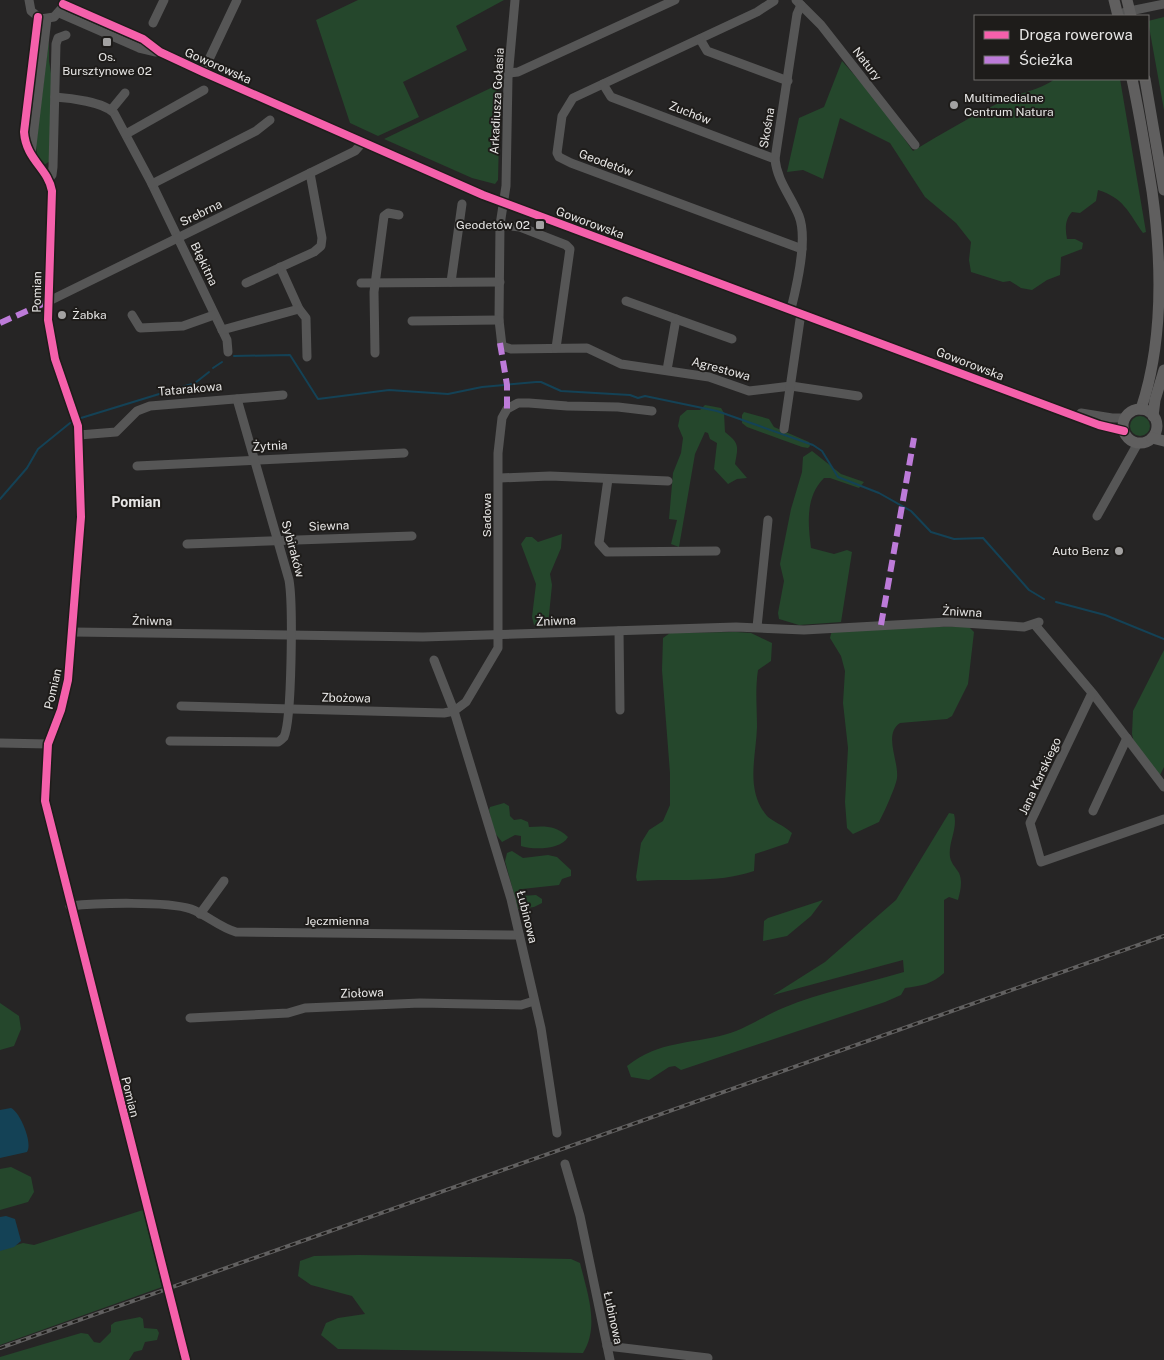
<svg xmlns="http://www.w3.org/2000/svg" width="1164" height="1360" viewBox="0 0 1164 1360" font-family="'Public Sans',sans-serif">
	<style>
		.green { fill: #25472c }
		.water { fill: #144256 }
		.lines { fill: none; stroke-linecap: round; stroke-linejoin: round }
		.stream { stroke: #144256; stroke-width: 2 }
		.minor { stroke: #565656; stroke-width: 9 }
		.major { stroke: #605f5f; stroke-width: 11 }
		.rail-casing { stroke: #616060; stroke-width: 4 }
		.rail { stroke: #1e1c1a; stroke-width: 2; stroke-dasharray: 5.5; stroke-linecap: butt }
		.quiet { stroke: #bd7bd9; stroke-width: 6; stroke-dasharray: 12 6; stroke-linecap: butt }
		.cycleway-casing { stroke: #1e1c1a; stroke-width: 11 }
		.cycleway { stroke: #f560ab; stroke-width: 8 }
		.poi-dot { fill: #a3a2a2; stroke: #1e1c1a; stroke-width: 2 }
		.labels { text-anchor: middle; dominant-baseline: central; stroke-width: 4; stroke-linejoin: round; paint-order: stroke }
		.poi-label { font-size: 12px; fill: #e7e6e5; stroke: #1e1c1a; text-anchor: start }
		.street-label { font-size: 12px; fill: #e7e6e5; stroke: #1e1c1a }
		.neighbourhood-label { font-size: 14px; font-weight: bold; fill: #e7e6e5; stroke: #1e1c1a }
	</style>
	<rect width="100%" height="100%" fill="#262525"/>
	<!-- green -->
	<g class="green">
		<path d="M358 0H504L456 26 467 50 403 82 419 117 378 136 350 123 316 20Z"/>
		<path d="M1164 17V110L1148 21Z"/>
		<path d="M49 38V61L52 79 50 161 44 165 37 158 36 144Z"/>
		<path d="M842 61 879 103 913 151C943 133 973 115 1005 100 1022 92 1040 90 1055 79H1120L1146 232 1143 233C1128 212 1124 198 1098 190L1096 201 1080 213 1072 212C1065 219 1065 229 1067 239H1075L1083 243 1082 249 1061 257 1060 275 1047 280 1032 290 1021 288 1010 281 1003 282 971 272 969 260 971 242 956 223 925 197 890 143 840 118 823 179 803 170 787 172 799 118 824 107Z"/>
		<path d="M495 86 500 88 499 131 494 129V138L499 137 498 180 495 184 472 178 384 139Z"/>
		<path d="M705 405 721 408 724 413 725 432C740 444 738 446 735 464L747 478 737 479 728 484 714 469 717 443 710 439 708 433 705 432 695 454 679 547 671 544 677 520 669 519 673 473 681 453 683 438 678 426 680 416 687 410H700Z"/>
		<path d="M744 412 769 419 774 427 809 442 810 446 808 448 802 447 747 427 742 423V415Z"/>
		<circle cx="1140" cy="426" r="10"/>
		<path d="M812 451 841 474 864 482 859 488 830 478H824C805 497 808 524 811 548L834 554 847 550 852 552 841 622 799 625 779 619 778 613 784 581 780 564 791 509 802 472 803 457Z"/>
		<path d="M562 534 561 548 550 574 552 585 548 625 540 628 534 625 532 617 536 584 521 544 526 537H532L538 542Z"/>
		<path d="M968 626 974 632 968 684 952 716 947 719 900 723C883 734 899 761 897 778 896 786 884 813 879 822L853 834 847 828 845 802 848 748 843 703 845 671 841 656 830 638 832 630Z"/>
		<path d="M736 632 751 633 772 643 771 661 758 670C755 690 757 708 757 727 756 757 745 790 767 816 770 820 785 826 792 833L788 843 755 854 754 871C715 884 677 878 637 881L636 877 641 843 649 830 663 821 670 805V773L662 670 663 638 670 633Z"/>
		<path d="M1164 650V767L1159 777 1136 752 1132 734 1133 711Z"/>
		<path d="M504 803 509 806 510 816 514 820 521 819 528 822 529 827C544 826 556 825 568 837 561 850 533 850 521 846V836L515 835 502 842 494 832 489 810 490 807Z"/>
		<path d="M949 813 954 814C958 829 948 842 950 857 951 863 956 868 959 873 963 882 960 892 958 900L949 897 944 900V973C932 984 921 986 905 988L901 995 885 1002 681 1070 675 1066 669 1067 649 1080 631 1077 627 1066C661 1040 688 1045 727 1034 747 1028 764 1016 783 1008 821 992 864 984 904 972L903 960 773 995 825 962 896 900Z"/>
		<path d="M512 851 523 858 548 855 557 857 571 870V876L562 879 559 885 522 889 519 894 522 896 536 895 542 899V903L534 907 518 909 505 861 507 853Z"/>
		<path d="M823 900 811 916 787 936 763 941 764 921 768 918Z"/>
		<path d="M0 1003 19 1016 21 1029 14 1046 0 1050Z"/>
		<path d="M11 1167 31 1177 34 1192 28 1202 0 1210V1169Z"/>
		<path d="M143 1210 162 1287 0 1345V1250L23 1243 34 1245Z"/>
		<path d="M359 1255 571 1259 580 1263C587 1292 600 1326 583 1353L338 1349 321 1335 326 1323 338 1318 365 1314 352 1296 311 1285 298 1276 300 1261 314 1256Z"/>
		<path d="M140 1317 143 1319 144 1328 157 1329 159 1333 157 1340 145 1342 142 1350 134 1352 129 1360H0V1357L81 1333 88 1334 94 1342 100 1343 111 1332V1325L115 1322Z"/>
	</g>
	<!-- water -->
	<g class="water">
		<path d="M11 1108C20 1112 33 1143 27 1152L0 1158V1110Z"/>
		<path d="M6 1216 15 1219 21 1241 14 1247 0 1251V1217Z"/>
	</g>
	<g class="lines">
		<!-- stream -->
		<g class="stream">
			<path d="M234 356 290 355 318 399 389 390 448 394 482 387 536 382H541L561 391 630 395 638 398 645 396 717 411 813 445 822 451 838 477 879 493 911 511 931 532 954 539 983 538 1029 590 1044 599"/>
			<path d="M213 368 222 362"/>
			<path d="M81 418 195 383 209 372"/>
			<path d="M0 499 27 468 38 449 70 423"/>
			<path d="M1056 602 1105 615 1164 639"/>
		</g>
		<!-- minor -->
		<g class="minor">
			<path d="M29 0 31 11 41 19 54 17 62 8"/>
			<path d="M515 0 508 78 506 186 500 225 499 320 502 346 511 349 587 348 621 364 709 377 749 391 791 386 858 396"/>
			<path d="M796 0 821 25 915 145"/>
			<path d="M774 1 757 12 573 98 562 116 557 153 559 157 571 163 802 249"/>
			<path d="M63 4 143 39 160 52 203 72 483 195 1099 425 1124 431"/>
			<path d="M1125 12 1164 4"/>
			<path d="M59 13 139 48 156 52"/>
			<path d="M38 17 24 132C26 160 48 168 52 191L48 320 55 359 78 426 81 517 68 680 61 710 48 744 45 801 186 1360"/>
			<path d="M153 23 164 0"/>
			<path d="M700 39 707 51 788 81"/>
			<path d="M203 72 237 0"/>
			<path d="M509 73 518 72 675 0"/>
			<path d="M603 84 611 97 775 159"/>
			<path d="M55 97C70 98 104 102 114 113L152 184 227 340 228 352"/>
			<path d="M111 110 125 93"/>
			<path d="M126 134 204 90"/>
			<path d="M31 154 47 19"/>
			<path d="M48 180 52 175 53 167 56 44 58 38 66 35"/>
			<path d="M152 184 256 131 270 120"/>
			<path d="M500 225 520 227 566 245 570 249 556 348"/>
			<path d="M280 267 299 309 306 318 307 357"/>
			<path d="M451 282 462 204"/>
			<path d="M246 283 314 252 321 246 322 238 310 173"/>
			<path d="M361 283 500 282"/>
			<path d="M626 301 676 319 667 370"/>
			<path d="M47 302 355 151 362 143"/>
			<path d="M791 309C797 285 808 239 799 216 791 196 777 181 775 159L797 14 801 5"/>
			<path d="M132 315 140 328 183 326 214 315"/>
			<path d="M676 319 732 339"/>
			<path d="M412 321 499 320"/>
			<path d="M222 330 299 309"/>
			<path d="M375 353 374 292 384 216 388 213 399 215"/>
			<path d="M1081 413 1112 418H1125"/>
			<path d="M784 429 801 313"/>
			<path d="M79 435 116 432 137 411 150 406 283 395"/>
			<path d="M137 466 404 453"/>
			<path d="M500 478 550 476 668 481"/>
			<path d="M608 479 599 543 607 552 716 551"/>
			<path d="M1097 516 1138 443"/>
			<path d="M187 544 412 536"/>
			<path d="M1035 625 1094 695 1164 787"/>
			<path d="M757 627 768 520"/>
			<path d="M619 631 620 710"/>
			<path d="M73 632 423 637 736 627 804 630 948 622 1024 627 1039 622"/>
			<path d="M1092 693 1030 823 1041 862 1164 819"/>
			<path d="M181 706 444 713 454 711 434 660"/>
			<path d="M170 741 278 742C279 742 283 738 284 737 292 720 293 603 289 580L237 399"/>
			<path d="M0 743 48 744"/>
			<path d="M1093 811 1127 738"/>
			<path d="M70 906C96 903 167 901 191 909 207 915 219 927 236 932L519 935"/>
			<path d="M200 914 224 881"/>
			<path d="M190 1018 288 1013 305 1008 420 1003 521 1005 534 1001"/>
			<path d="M557 1133 541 1028 511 899 454 711 466 702 498 648V453L502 418 507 409 518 403H529L567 406 618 407 652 411"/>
			<path d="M565 1164 580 1216 610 1360"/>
			<path d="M607 1346 708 1358"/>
		</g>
		<!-- major -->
		<g class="major">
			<path d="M1114 0 1118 16"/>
			<path d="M1127 0 1131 16"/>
			<path d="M1132 79C1140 116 1146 154 1152 191 1162 263 1164 340 1141 409"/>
			<path d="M1145 79 1164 190"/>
			<circle cx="1140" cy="426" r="17"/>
			<path d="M1153 416 1155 400 1164 370"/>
			<path d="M1152 438 1164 441"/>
		</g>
		<!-- rail casing -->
		<g class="rail-casing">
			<path id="rail" d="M0 1348 1164 936"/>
		</g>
		<!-- rail -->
		<use href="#rail" class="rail"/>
		<!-- quiet -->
		<g class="quiet">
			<path d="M0 323 47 302"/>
			<path d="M500 343 507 385V409"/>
			<path d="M881 625 914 438"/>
		</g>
		<!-- cycleway casing -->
		<g class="cycleway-casing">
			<g id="cycleway">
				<path d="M63 4 143 39 160 52 203 72 483 195 1099 425 1124 431"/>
				<path d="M38 17 24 132C26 160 48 168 52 191L48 320 55 359 78 426 81 517 68 680 61 710 48 744 45 801 186 1360"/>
			</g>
		</g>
		<!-- cycleway -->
		<use href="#cycleway" class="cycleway"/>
	</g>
	<!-- markers -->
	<g class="poi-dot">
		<rect x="102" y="37" width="10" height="10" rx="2.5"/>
		<circle cx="954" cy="105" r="5"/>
		<rect x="535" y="220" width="10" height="10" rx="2.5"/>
		<circle cx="62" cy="315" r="5"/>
		<circle cx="1119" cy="551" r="5"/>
	</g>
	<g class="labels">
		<!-- poi labels -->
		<g class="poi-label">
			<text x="107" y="57" text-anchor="middle">Os.<tspan x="107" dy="14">Bursztynowe 02</tspan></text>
			<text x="964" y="98">Multimedialne<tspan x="964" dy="14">Centrum Natura</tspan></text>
			<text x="530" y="225" text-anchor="end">Geodetów 02</text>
			<text x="72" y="315">Żabka</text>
			<text x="1109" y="551" text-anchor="end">Auto Benz</text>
		</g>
		<!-- street labels -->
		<g class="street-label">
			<text transform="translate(867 64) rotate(52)">Natury</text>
			<text transform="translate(218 66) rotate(24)">Goworowska</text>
			<text transform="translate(497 101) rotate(-87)">Arkadiusza Gołasia</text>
			<text transform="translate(690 113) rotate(21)">Zuchów</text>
			<text transform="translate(767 128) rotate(-80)">Skośna</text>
			<text transform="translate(606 163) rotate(20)">Geodetów</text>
			<text transform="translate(201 213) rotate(-26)">Srebrna</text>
			<text transform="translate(590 223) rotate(20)">Goworowska</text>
			<text transform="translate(204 264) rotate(64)">Błękitna</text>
			<text transform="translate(37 292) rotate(-89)">Pomian</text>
			<text transform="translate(970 364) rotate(21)">Goworowska</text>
			<text transform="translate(721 369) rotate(15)">Agrestowa</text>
			<text transform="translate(190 389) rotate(-5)">Tatarakowa</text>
			<text transform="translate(270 446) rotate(-3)">Żytnia</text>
			<text transform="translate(487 515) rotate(-90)">Sadowa</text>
			<text transform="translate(329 526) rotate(-2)">Siewna</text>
			<text transform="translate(293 549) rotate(75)">Sybiraków</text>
			<text transform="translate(962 612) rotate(3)">Żniwna</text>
			<text transform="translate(152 621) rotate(1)">Żniwna</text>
			<text transform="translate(556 621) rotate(-2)">Żniwna</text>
			<text transform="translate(53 689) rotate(-77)">Pomian</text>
			<text transform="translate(346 698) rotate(1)">Zbożowa</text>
			<text transform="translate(1040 776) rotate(-65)">Jana Karskiego</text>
			<text transform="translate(527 917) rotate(76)">Łubinowa</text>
			<text x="337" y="921">Jęczmienna</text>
			<text transform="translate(362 993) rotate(-2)">Ziołowa</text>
			<text transform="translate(130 1097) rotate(76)">Pomian</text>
			<text transform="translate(613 1318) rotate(78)">Łubinowa</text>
		</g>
		<!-- neighbourhood labels -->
		<g class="neighbourhood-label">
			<text x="136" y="502">Pomian</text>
		</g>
	</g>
	<!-- legend -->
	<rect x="974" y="15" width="175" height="65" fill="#1e1c1a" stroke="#6e6d6b"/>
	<rect x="984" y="31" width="25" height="8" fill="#f560ab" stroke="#6e6d6b"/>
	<text x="1019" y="40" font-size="15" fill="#e7e6e5">Droga rowerowa</text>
	<rect x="984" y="56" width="25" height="8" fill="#bd7bd9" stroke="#6e6d6b"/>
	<text x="1019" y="65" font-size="15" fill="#e7e6e5">Ścieżka</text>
</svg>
